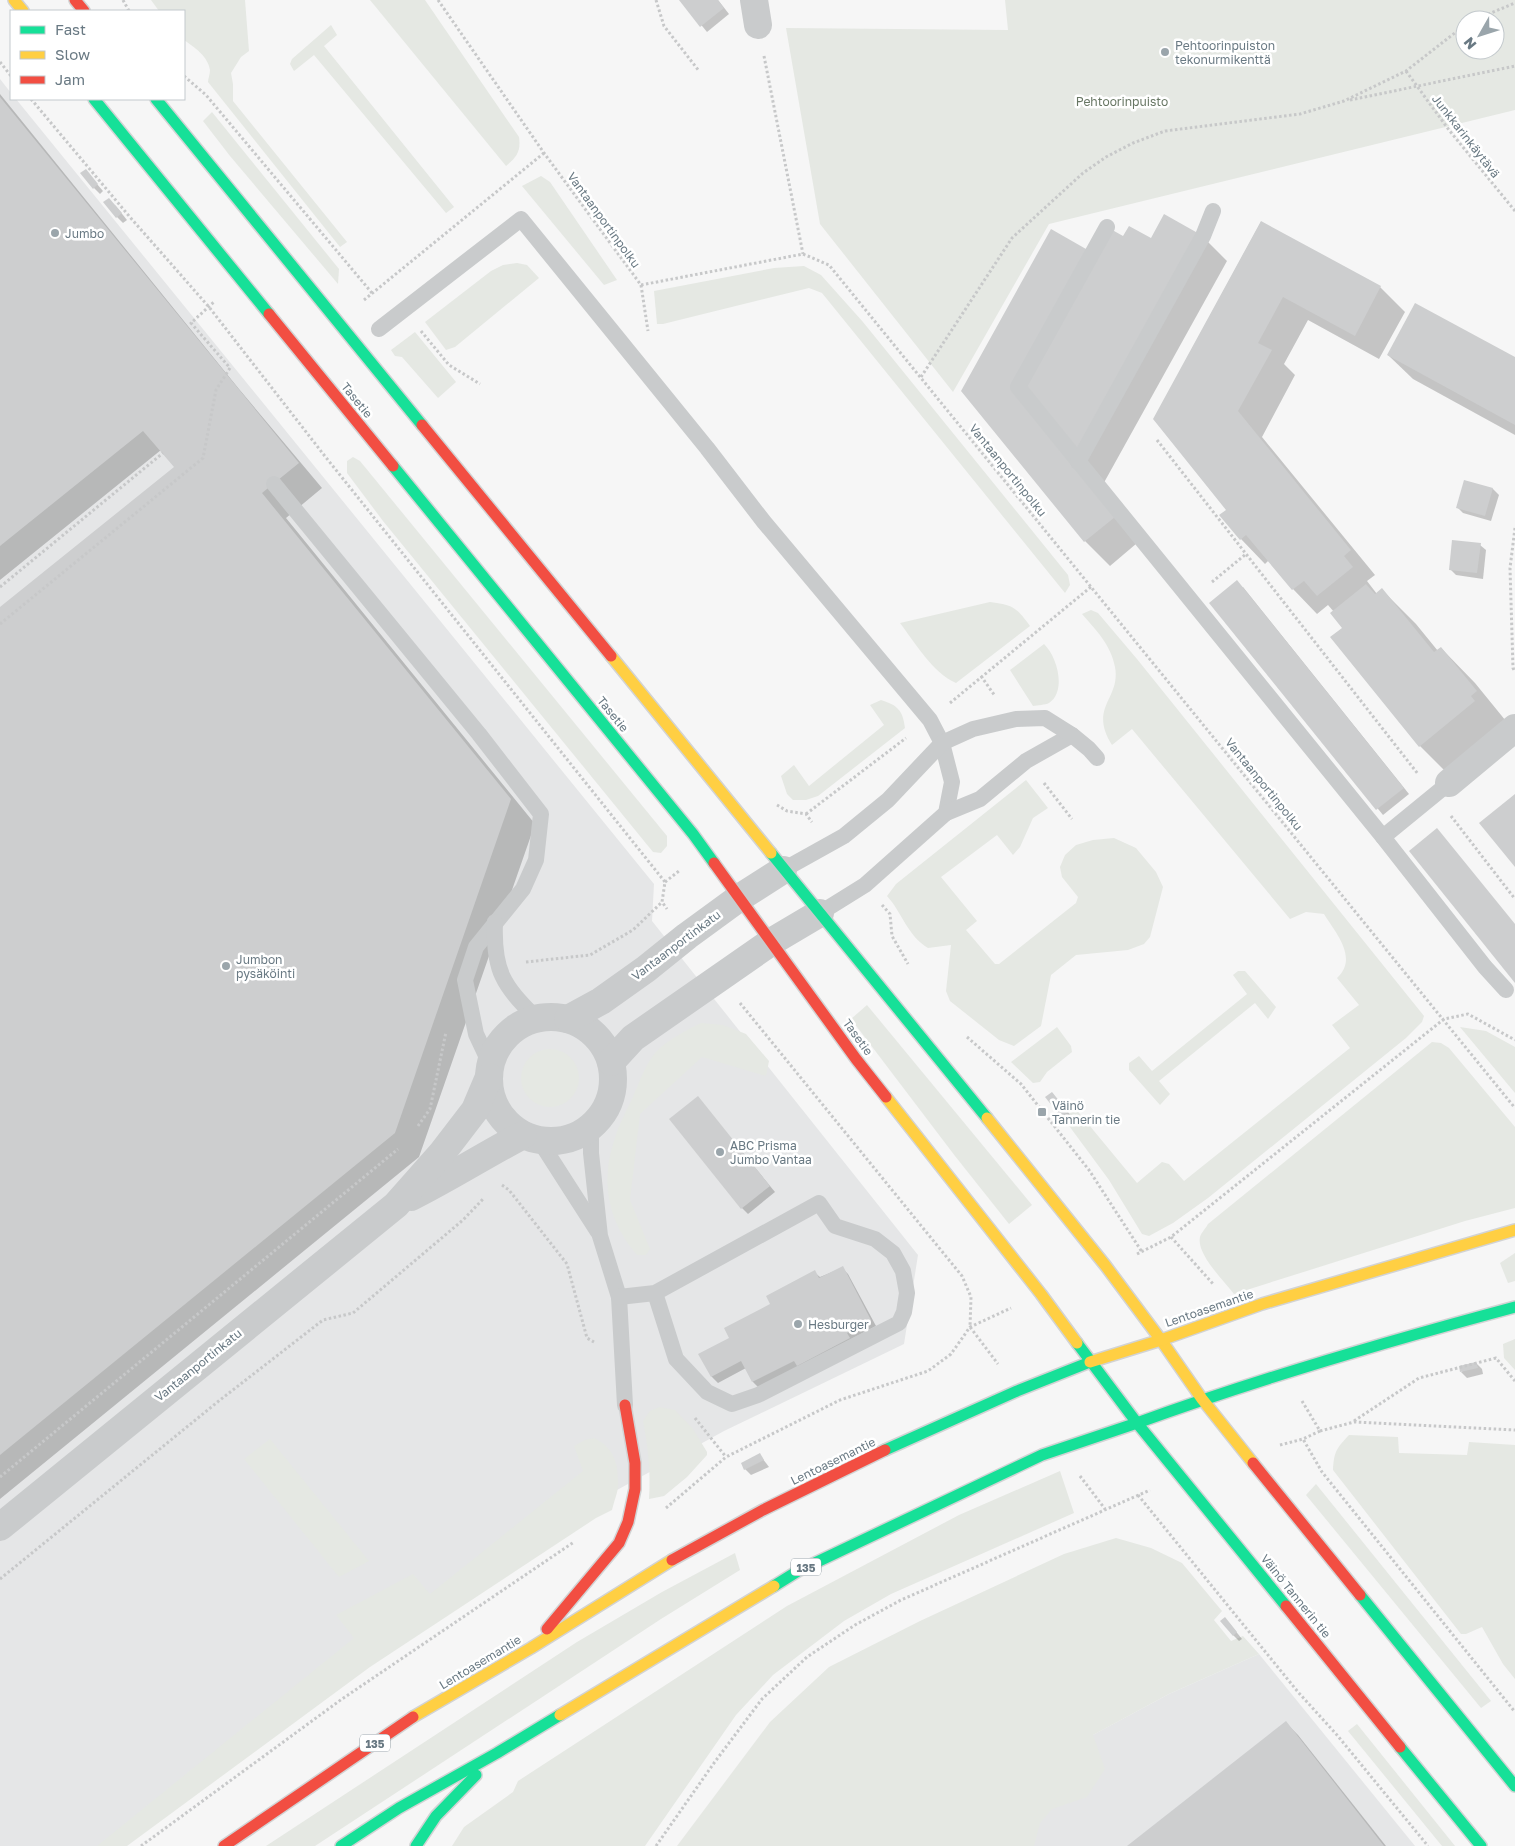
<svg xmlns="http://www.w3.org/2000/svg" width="1515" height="1846" viewBox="0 0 1515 1846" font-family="'Golos Text',sans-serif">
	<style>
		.built { fill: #e5e6e7 }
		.green { fill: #e5e8e3; fill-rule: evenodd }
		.shadow { fill: #0003 }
		.building { fill: #cdcecf }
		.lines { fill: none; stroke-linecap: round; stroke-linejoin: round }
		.fast-casing { stroke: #d2d3d4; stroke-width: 14 }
		.slow-casing { stroke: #d2d3d4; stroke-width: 14 }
		.jam-casing { stroke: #d2d3d4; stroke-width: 14 }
		.path { stroke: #c7c8c9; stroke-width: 3; stroke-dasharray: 2.5 2.5; stroke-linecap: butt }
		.lane { stroke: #c9cbcc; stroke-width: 16 }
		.street { stroke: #c9cbcc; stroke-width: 28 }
		.fast { stroke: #16e098; stroke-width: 11 }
		.slow { stroke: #ffcf43; stroke-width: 11 }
		.jam { stroke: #f24e42; stroke-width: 11 }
		.poi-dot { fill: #9aa5ab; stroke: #fff; stroke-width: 2 }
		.labels { text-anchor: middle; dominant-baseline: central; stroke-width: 5; stroke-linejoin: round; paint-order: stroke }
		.shield { fill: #fff; stroke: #96a1a8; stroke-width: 1 }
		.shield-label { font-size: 11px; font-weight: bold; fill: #697983 }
		.poi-label { font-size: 12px; fill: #697983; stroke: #fff; text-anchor: start }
		.park-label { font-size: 12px; fill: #677663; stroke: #fff }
		.street-label { font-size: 12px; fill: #697983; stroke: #fff }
	</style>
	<rect width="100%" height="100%" fill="#f6f6f6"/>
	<!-- built -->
	<g class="built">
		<path d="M0 79 11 93V99H16L654 884 652 921 918 1255 904 1344 724 1431 608 1495 119 1846H0Z"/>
		<path d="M1259 1654 1415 1846H893L981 1795 1169 1694Z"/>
	</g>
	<!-- green -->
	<g class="green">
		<path d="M151 0H245L249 51 241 57 231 73 233 84V101L347 242 340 247 208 82C208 79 210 74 210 70 208 56 194 47 184 40V11H159Z"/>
		<path d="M370 0H425L519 137C521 151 517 157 506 166Z"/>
		<path d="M1005 0H1515V110L1049 224 953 392 820 224 786 28 1008 30ZM1465 20H1495V50H1465Z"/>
		<path d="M331 25 337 35 324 46 454 207 446 213 314 55 294 71 290 64 292 59Z"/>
		<path d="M212 112 339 269 338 284 230 156 203 121Z"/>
		<path d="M541 176 550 182 617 280 604 285 522 186Z"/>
		<path d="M517 263 527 265 539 278 455 347 446 350 425 322 491 271 503 265Z"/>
		<path d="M804 266 821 275 863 322 1068 575 1070 585 1065 593 822 293 809 288 663 324H657L654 291 774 268Z"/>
		<path d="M415 332 456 382 438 398 402 357 395 356 391 350Z"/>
		<path d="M353 457 360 461 667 836V846L661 853 653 852 383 521 347 473V461Z"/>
		<path d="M990 602C1013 605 1016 607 1030 626L956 683C932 672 916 644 900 623Z"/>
		<path d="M1091 610 1098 613 1137 659 1424 1016 1422 1022 1406 1038 1208 1198 1173 1223 1149 1236 1142 1234 1109 1180 1064 1119 1075 1108 1137 1183 1162 1162 1169 1164 1184 1181 1350 1048 1332 1025 1359 1005 1337 978C1359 958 1335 932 1324 914L1306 912 1290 919 1132 729 1112 745C1088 707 1121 699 1115 667 1111 645 1096 630 1082 614Z"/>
		<path d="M1044 644C1057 656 1067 691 1049 703 1045 705 1038 705 1033 706L1010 670Z"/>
		<path d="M881 700C897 705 903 710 905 728L818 796 806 800H793L787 794 781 776 794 765 809 786 884 725 870 705Z"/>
		<path d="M1026 780 1048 808 1033 818 1020 847 1013 855 997 835 941 877 977 921 966 930 995 964H999L1076 903 1078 897 1062 877 1060 867 1065 855 1076 845 1093 840 1114 838 1136 848 1156 872 1163 887 1150 937 1144 944 1128 950 1076 955 1051 975 1041 1026 1014 1046 999 1040 950 1001 946 991 951 945 928 948C907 935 903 914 887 896L896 884Z"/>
		<path d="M1238 971H1245L1276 1007 1268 1019 1255 1003 1159 1081 1170 1094 1160 1105 1129 1070V1063L1139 1056 1152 1071 1247 994 1233 975Z"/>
		<path d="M867 1005 1032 1205 1009 1224 955 1156 851 1019Z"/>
		<path d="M701 1023 723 1025 746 1034 769 1061 766 1076 702 1057 640 1114 630 1200 650 1249 646 1255H637C607 1221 600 1180 615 1138 619 1124 626 1112 632 1099 639 1083 645 1065 656 1052 669 1039 685 1031 701 1023Z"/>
		<path d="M1057 1027 1071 1046 1072 1052 1047 1072 1040 1082 1033 1083 1011 1062Z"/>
		<path d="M1460 1027 1486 1031 1515 1047V1093Z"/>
		<path d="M1432 1042 1441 1043 1449 1048 1515 1127V1208L1465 1221 1234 1294C1225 1282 1196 1254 1200 1237 1201 1233 1206 1228 1208 1224Z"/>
		<circle cx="550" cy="1078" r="29"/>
		<path d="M1515 1253V1281L1508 1283 1500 1263Z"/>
		<path d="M1515 1339V1370L1504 1358 1503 1344Z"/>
		<path d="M659 1407 675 1410 693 1429 707 1452V1455L687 1477 664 1496 649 1499C651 1472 648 1447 643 1421L650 1411Z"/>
		<path d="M1349 1435 1398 1437 1399 1453 1467 1455 1469 1442 1515 1445V1679L1503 1664 1482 1627 1466 1634H1461L1333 1470C1334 1451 1337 1448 1349 1435Z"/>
		<path d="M594 1438C613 1447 618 1462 618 1482 619 1490 614 1501 612 1510L596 1518 370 1667 127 1846H97L354 1638 336 1615 413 1574 430 1594 583 1471 574 1446 585 1440Z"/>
		<path d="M270 1439 369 1561 339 1577 244 1459Z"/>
		<path d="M1060 1471 1074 1513 891 1594 844 1621 773 1675 736 1715 645 1846H452L464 1827 513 1792 518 1781 787 1606 959 1515Z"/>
		<path d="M1316 1484 1491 1701 1481 1708 1306 1495Z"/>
		<path d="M1116 1538 1151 1548 1182 1563 1222 1611 1214 1620 1231 1641 1243 1636 1259 1654 1169 1694 1093 1735 1105 1769 1087 1797 1052 1809 1040 1823 1034 1846H677L770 1722 829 1667 920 1621 1064 1554Z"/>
		<path d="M735 1553 740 1570 661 1619 315 1846H266L577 1642 662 1592Z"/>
		<path d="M1357 1724 1455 1846H1442L1348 1731Z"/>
	</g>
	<!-- shadow -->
	<g class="shadow">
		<path d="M681 0H718L729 14 707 32Z"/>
		<path d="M0 94 239 389 322 488 286 518 535 824 419 1157 0 1499V609L176 467 161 450 0 580Z"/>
		<path d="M91 177 103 191 100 194 94 188Z"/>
		<path d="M115 205 127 220 123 223 117 217Z"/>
		<path d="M1261 222 1380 287 1405 312 1379 359 1308 320 1284 364 1295 375 1262 437 1375 575 1367 581 1377 594 1382 590 1416 624 1438 651 1441 648 1475 683 1510 726 1454 780 1420 746 1334 612 1328 605 1317 614 1293 589 1269 560 1265 564 1241 539 1228 510 1154 419Z"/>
		<path d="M1203 237 1227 261 1101 488 1143 538 1110 566 1085 541 963 391 1094 254 1124 238 1152 240Z"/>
		<path d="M1388 355 1515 358V435L1413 379Z"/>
		<path d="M1465 481 1493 489 1499 495 1491 521 1463 513 1457 507Z"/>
		<path d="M1480 545 1486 550 1483 579 1456 575 1450 569Z"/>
		<path d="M1243 587 1409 794 1383 815 1210 603Z"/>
		<path d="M1052 1093 1073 1118 1068 1122 1062 1116Z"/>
		<path d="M698 1098 775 1192 748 1214 742 1208Z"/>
		<path d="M842 1268 848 1274 876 1326 759 1388 753 1382 746 1368 718 1383 712 1377 700 1355 730 1339 814 1272 820 1277Z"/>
		<path d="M1476 1363 1482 1369 1483 1374 1467 1378 1461 1372Z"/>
		<path d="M760 1455 769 1467 751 1475 745 1469Z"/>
		<path d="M1230 1624 1242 1639 1239 1641 1233 1635Z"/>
		<path d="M1286 1723 1298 1735 1386 1846H1129Z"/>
	</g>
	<!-- building -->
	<g class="building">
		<path d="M679 0H718L724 8 700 27Z"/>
		<path d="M0 97 299 463 262 493 511 799 395 1133 0 1455V607L174 467 143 431 0 546Z"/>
		<path d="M86 169 98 184 93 189 80 173Z"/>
		<path d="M109 198 122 213 116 218 103 202Z"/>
		<path d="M1164 214 1203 236 1078 462 1120 513 1084 542 961 391 1051 229 1093 253 1107 227 1123 236 1129 226 1151 238Z"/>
		<path d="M1261 221 1381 286 1355 336 1283 297 1258 343 1272 350 1238 411 1351 550 1344 556 1353 567 1317 596 1304 581 1292 590 1246 535 1240 540 1219 515 1226 510 1153 419Z"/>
		<path d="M1415 303 1515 357V425L1387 355Z"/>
		<path d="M1464 480 1493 488 1485 516 1456 508Z"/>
		<path d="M1452 540 1481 543 1477 573 1449 570Z"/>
		<path d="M1237 580 1404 788 1376 810 1209 603Z"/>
		<path d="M1366 584 1375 594 1382 588 1434 652 1441 647 1477 691 1471 696 1475 701 1419 747 1330 637 1342 628 1330 613Z"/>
		<path d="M1515 794V867L1479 823Z"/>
		<path d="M1437 828 1515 924V983L1409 851Z"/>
		<path d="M1052 1092 1068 1112 1061 1117 1045 1097Z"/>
		<path d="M698 1096 770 1186 741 1209 669 1119Z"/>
		<path d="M843 1266 871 1320 847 1333 850 1338 797 1366 794 1361 752 1382 741 1361 711 1377 698 1354 729 1338 724 1328 770 1304 766 1296 815 1270 819 1278Z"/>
		<path d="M1476 1362 1478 1368 1460 1372 1459 1366Z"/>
		<path d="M760 1453 764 1460 744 1470 741 1463Z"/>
		<path d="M1225 1617 1237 1632 1233 1636 1220 1621Z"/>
		<path d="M1286 1721 1384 1846H1127Z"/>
	</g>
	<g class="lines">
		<!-- fast casing -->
		<g class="fast-casing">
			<g id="fast">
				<path d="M94 99 269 314"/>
				<path d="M156 99 422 425"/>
				<path d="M393 466 693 834 714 863"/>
				<path d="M771 853 987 1118"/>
				<path d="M1077 1343 1137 1423 1286 1606"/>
				<path d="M1137 1423C1261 1378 1388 1341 1515 1307"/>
				<path d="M885 1450 1017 1391 1090 1362"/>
				<path d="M774 1586 798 1571 1042 1455 1137 1423"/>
				<path d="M1360 1595 1515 1786"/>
				<path d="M1400 1747 1481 1846"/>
				<path d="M341 1846 399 1808 497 1753 560 1715"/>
				<path d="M416 1846 436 1816 476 1775"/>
			</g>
		</g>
		<!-- slow casing -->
		<g class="slow-casing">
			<g id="slow">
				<path d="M14 0 23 11"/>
				<path d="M611 656 771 853"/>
				<path d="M886 1097 1041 1294 1077 1343"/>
				<path d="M987 1118 1105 1265 1161 1340 1202 1399 1253 1463"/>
				<path d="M1090 1362 1161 1340 1262 1304 1515 1230"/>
				<path d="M560 1715 774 1586"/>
				<path d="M413 1717 531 1648 672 1560"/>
			</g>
		</g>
		<!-- jam casing -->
		<g class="jam-casing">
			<g id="jam">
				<path d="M75 0 84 11"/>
				<path d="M269 314 393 466"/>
				<path d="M422 425 611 656"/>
				<path d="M714 863 856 1059 886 1097"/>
				<path d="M1253 1463 1360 1595"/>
				<path d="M672 1560 763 1510 885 1450"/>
				<path d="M1286 1606 1400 1747"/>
				<path d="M547 1629 619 1543 628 1522 635 1489V1463L625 1405"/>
				<path d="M224 1846 413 1717"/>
			</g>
		</g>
		<!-- path -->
		<g class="path">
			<path d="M123 0 129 11"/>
			<path d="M438 0 544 153 641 285 803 254 829 265 1515 1108"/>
			<path d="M656 0 664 26 699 71"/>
			<path d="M1474 20 1515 3"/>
			<path d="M764 56 803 254"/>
			<path d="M0 62 11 76"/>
			<path d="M1406 71 1449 130 1515 211"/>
			<path d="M184 76 206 95 372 293"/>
			<path d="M31 99 129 216 209 307 324 455 665 882 662 902 667 909"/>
			<path d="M1350 100 1515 66"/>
			<path d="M641 285 648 331"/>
			<path d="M364 300 544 153"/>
			<path d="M421 331 449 365 480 384"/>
			<path d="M921 377 1012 238 1083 173 1106 157 1133 143 1165 131 1300 114 1344 101 1406 71 1465 25"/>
			<path d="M1157 440 1418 774"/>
			<path d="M1515 528 1510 568 1513 668 1515 672"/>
			<path d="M1212 582 1246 554"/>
			<path d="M0 587 163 453"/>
			<path d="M0 624 203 458 216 390 230 368 191 323 215 301"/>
			<path d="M981 676 995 696"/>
			<path d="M950 703 1092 586"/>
			<path d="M1044 783 1072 819"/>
			<path d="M777 805 787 811 806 814 812 822"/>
			<path d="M806 814 906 738"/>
			<path d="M1451 816 1515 899"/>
			<path d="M665 882 679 871"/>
			<path d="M882 905 890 914 892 936 908 964"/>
			<path d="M526 962 590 955 633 930 662 902"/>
			<path d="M740 1003 962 1276 971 1297 970 1327 998 1364"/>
			<path d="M967 1037 1021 1084 1089 1170 1142 1252"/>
			<path d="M418 1126 430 1109 446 1032"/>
			<path d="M502 1185 509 1190 567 1264 587 1338 594 1342"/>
			<path d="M1171 1237 1214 1285"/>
			<path d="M1137 1254 1171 1237 1444 1019 1468 1014 1515 1040"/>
			<path d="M1302 1401 1320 1431 1303 1439 1322 1472 1515 1712"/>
			<path d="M695 1418 726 1457"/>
			<path d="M1354 1421 1419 1378 1496 1358 1515 1381"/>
			<path d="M1320 1431 1354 1422 1515 1430"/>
			<path d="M1280 1445 1303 1439"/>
			<path d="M1080 1476 1105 1509"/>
			<path d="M0 1477 398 1149"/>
			<path d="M1138 1495 1298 1692 1337 1735 1428 1846"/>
			<path d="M666 1508 726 1457 840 1400 928 1371 951 1354 970 1327 1011 1308"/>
			<path d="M0 1579 220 1400 323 1320 353 1313 463 1220 484 1198"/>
			<path d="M141 1846 342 1699 574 1542"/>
			<path d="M656 1846 714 1763 762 1699 807 1657 855 1625 901 1600 1150 1490"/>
		</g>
		<!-- lane -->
		<g class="lane">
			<path d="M1107 227 1018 387 1383 837 1485 967 1506 990"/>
			<path d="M379 329 521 219 707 448 764 522 930 720 942 743 952 782 946 813 865 885 820 913"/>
			<path d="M1078 462 1203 236 1213 211"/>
			<path d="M274 484 479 734 541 814 536 860 523 889 476 947 465 980 476 1034 491 1066"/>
			<path d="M946 813 980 799 1026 761 1072 735"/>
			<path d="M1383 837 1449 783"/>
			<path d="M783 870 844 836 888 800 942 743 973 729 1016 719 1045 718 1072 735 1089 749 1097 758"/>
			<path d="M495 922C493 971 503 985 536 1018"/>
			<path d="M591 1127V1153L600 1236 619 1297 625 1405"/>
			<path d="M539 1140 598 1232"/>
			<path d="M619 1297 655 1293 819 1203 835 1226 875 1239 893 1253 903 1271 907 1293 904 1312 899 1323 758 1395 732 1404 707 1392 676 1359 655 1293"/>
		</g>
		<!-- street -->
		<g class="street">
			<path d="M754 0 758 25"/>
			<path d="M1449 783 1515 728"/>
			<circle cx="551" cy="1079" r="62"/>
			<path d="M568 1019 601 1001 646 969 687 936 739 898 783 870"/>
			<path d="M611 1062 633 1038 771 942 820 913"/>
			<path d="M411 1197C449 1178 485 1155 523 1135"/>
			<path d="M0 1527 396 1205 442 1153 475 1110 489 1077"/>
		</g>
		<!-- fast -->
		<use href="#fast" class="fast"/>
		<!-- slow -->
		<use href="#slow" class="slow"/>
		<!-- jam -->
		<use href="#jam" class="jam"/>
	</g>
	<!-- markers -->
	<g class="poi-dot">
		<circle cx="1165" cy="52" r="5"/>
		<circle cx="55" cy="233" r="5"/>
		<circle cx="226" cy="966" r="5"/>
		<rect x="1037" y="1107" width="10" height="10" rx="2.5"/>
		<circle cx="720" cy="1152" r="5"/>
		<circle cx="798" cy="1324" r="5"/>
	</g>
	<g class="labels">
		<!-- shield labels -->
		<g class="shield">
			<rect x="791" y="1558.5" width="30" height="17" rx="4"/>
			<rect x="360" y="1734.5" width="30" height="17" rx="4"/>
		</g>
		<g class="shield-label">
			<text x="806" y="1567">135</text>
			<text x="375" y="1743">135</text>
		</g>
		<!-- poi labels -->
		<g class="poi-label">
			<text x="1175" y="45">Pehtoorinpuiston<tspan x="1175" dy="14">tekonurmikenttä</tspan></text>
			<text x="65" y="233">Jumbo</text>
			<text x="236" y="959">Jumbon<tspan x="236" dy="14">pysäköinti</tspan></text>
			<text x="1052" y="1105">Väinö<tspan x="1052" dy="14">Tannerin tie</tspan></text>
			<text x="730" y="1145">ABC Prisma<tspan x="730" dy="14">Jumbo Vantaa</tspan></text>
			<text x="808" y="1324">Hesburger</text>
		</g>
		<!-- park labels -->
		<g class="park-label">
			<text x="1122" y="101">Pehtoorinpuisto</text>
		</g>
		<!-- street labels -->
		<g class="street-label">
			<text transform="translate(1466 136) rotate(52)">Junkkarinkäytävä</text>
			<text transform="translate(604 220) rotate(54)">Vantaanportinpolku</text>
			<text transform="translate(357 400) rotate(51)">Tasetie</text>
			<text transform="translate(1008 470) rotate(51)">Vantaanportinpolku</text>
			<text transform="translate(613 714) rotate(51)">Tasetie</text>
			<text transform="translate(1264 784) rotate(51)">Vantaanportinpolku</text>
			<text transform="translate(676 945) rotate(-37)">Vantaanportinkatu</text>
			<text transform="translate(858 1037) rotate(54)">Tasetie</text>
			<text transform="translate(1209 1308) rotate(-19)">Lentoasemantie</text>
			<text transform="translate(198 1365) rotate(-39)">Vantaanportinkatu</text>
			<text transform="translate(833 1461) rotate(-26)">Lentoasemantie</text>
			<text transform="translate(1296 1596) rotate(51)">Väinö Tannerin tie</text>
			<text transform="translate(480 1662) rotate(-31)">Lentoasemantie</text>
		</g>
	</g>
	<!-- legend -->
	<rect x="10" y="10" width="175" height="90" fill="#ffffff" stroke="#c3c9cd"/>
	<rect x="20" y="26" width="25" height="8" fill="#16e098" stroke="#c3c9cd"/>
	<text x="55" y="35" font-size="15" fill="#697983">Fast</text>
	<rect x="20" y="51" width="25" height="8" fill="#ffcf43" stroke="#c3c9cd"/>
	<text x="55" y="60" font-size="15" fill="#697983">Slow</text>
	<rect x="20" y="76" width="25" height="8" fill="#f24e42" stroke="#c3c9cd"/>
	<text x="55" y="85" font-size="15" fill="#697983">Jam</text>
	<!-- north arrow -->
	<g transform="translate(1480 35) rotate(231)"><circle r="24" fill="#ffffff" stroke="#c3c9cd"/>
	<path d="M0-4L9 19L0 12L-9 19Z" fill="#9aa5ab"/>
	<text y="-8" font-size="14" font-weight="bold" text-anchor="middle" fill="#697983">N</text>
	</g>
</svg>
